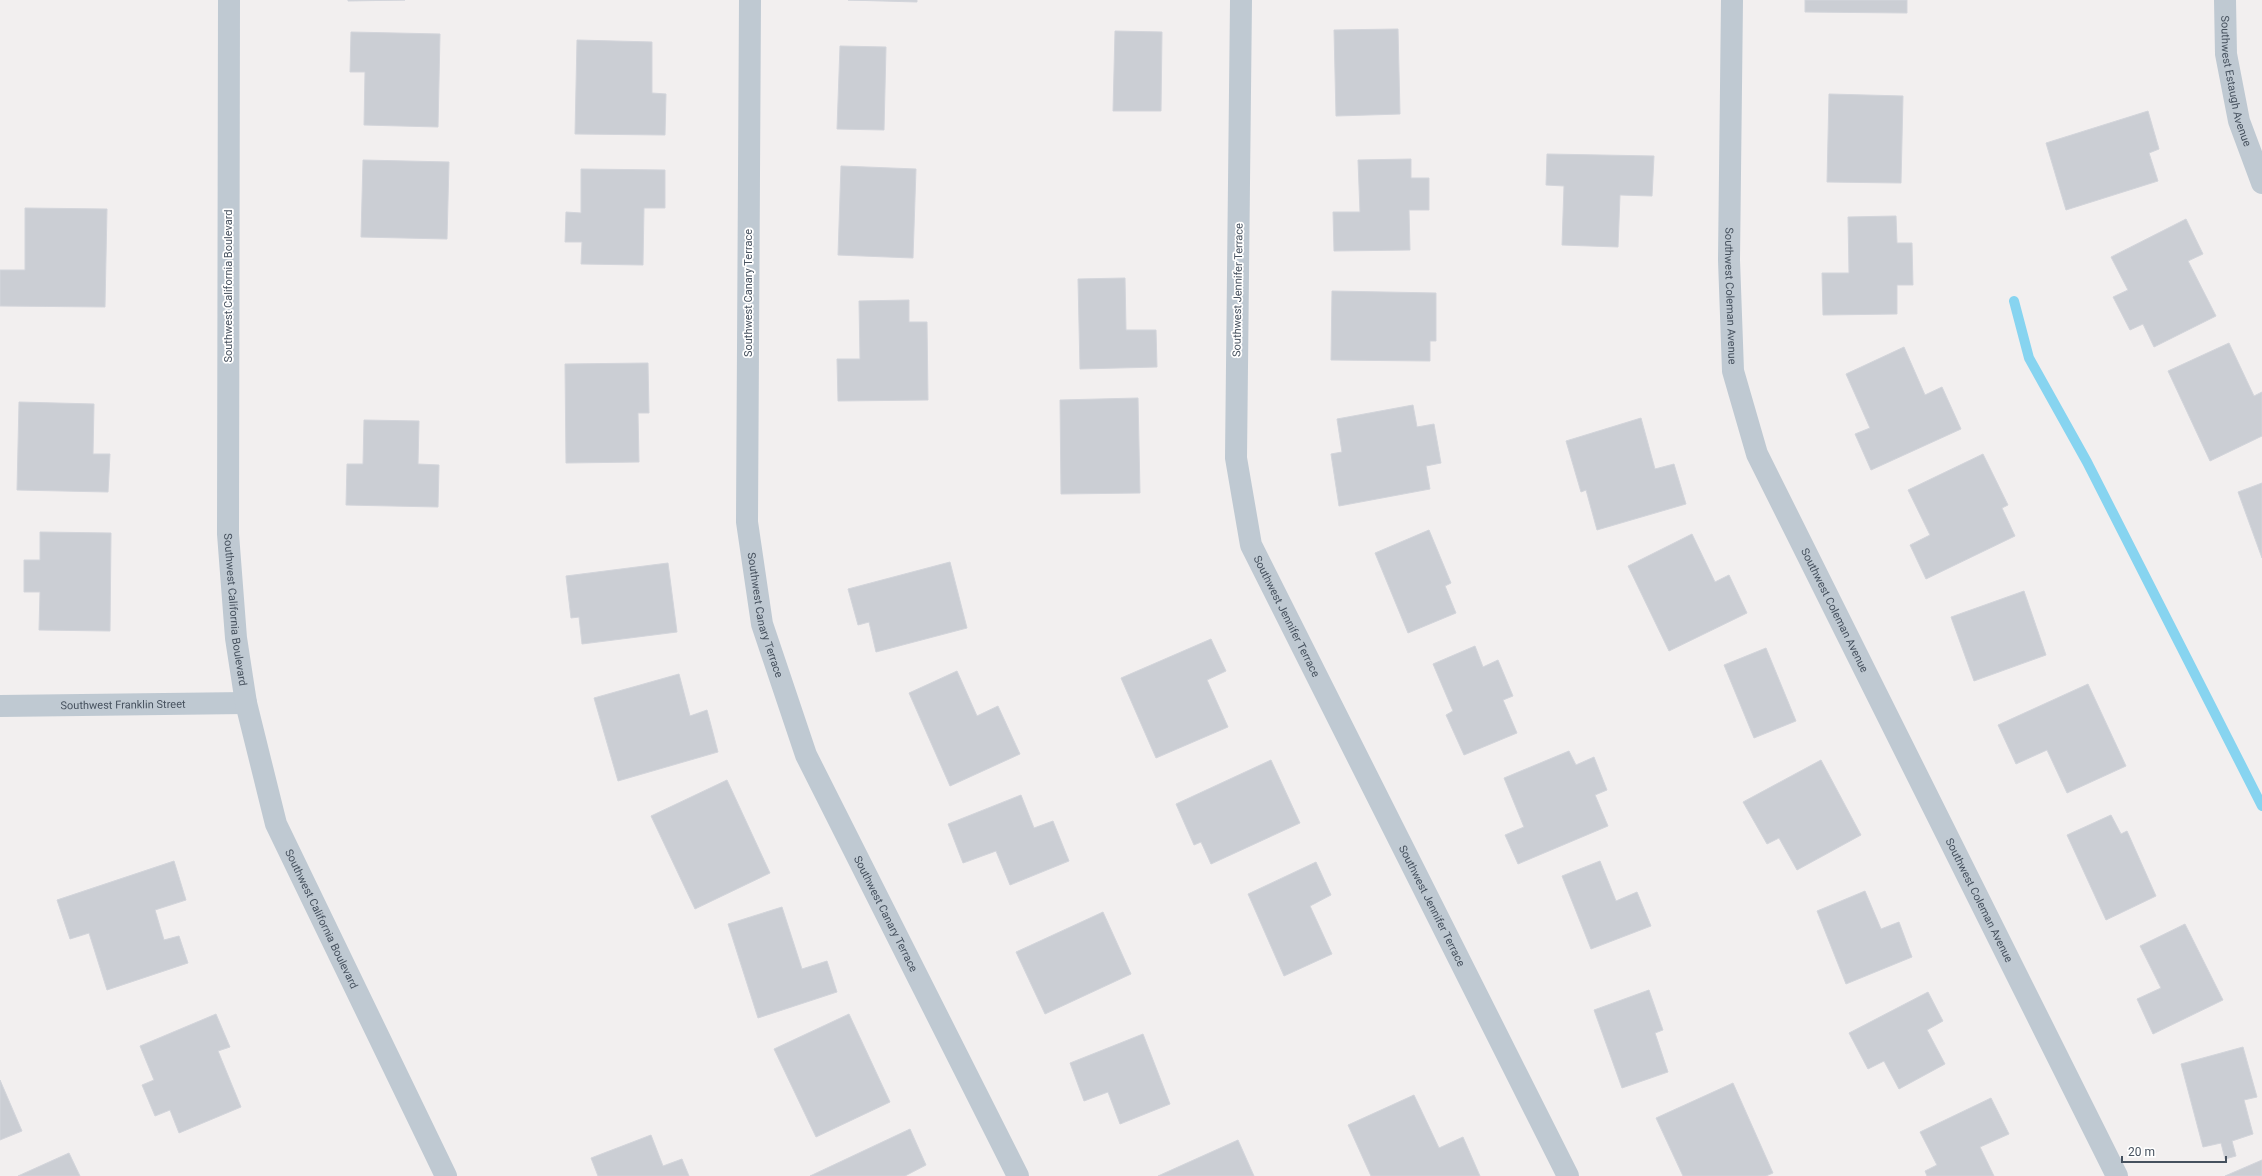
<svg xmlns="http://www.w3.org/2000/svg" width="2262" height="1176" viewBox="0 0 2262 1176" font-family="Roboto,sans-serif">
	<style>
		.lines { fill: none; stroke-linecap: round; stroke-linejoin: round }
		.stream { stroke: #87d4f0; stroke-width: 10 }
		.building { fill: #cbced4; stroke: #d3d5db }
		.minor { stroke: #bfc9d2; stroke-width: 22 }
		.tertiary { stroke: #bfc9d2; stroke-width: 22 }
		.labels { text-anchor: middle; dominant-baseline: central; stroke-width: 3.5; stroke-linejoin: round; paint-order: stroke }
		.street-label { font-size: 11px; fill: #46515e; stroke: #fff }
	</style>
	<rect width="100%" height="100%" fill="#f2efef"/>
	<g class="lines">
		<!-- stream -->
		<path class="stream" d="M2014 301 2029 358 2087 462 2262 806"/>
	</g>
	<!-- building -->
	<g class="building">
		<path d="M348 0H405L348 1Z"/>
		<path d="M848 0H917V2Z"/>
		<path d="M1805 0H1907V13L1805 12Z"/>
		<path d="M1398 29 1400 114 1336 116 1334 30Z"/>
		<path d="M1115 31 1162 32 1161 111H1113Z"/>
		<path d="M351 32 440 34 438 127 364 125 365 72H350Z"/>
		<path d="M577 40 652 42V93L666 94 665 135 575 134Z"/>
		<path d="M840 46 886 47 884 130 837 129Z"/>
		<path d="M1829 94 1903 96 1901 183 1827 182Z"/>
		<path d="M2148 111 2159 149 2149 153 2158 181 2066 210 2046 143Z"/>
		<path d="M1547 154 1654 156 1652 196 1620 195 1618 247 1562 245 1564 186 1546 185Z"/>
		<path d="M1411 159V178H1429V210H1409L1410 250 1334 251 1333 212H1360L1358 160Z"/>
		<path d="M363 160 449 162 447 239 361 237Z"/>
		<path d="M841 166 916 169 913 258 838 255Z"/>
		<path d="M581 169 665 170V208H644L643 265 581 264 582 242H565L566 212 581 213Z"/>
		<path d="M25 208 107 209 105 307 0 306V270H25Z"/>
		<path d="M1896 216 1897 243H1912L1913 285H1897V314L1823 315 1822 273H1849L1848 217Z"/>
		<path d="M2186 219 2203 254 2188 261 2216 316 2154 347 2143 324 2130 330 2113 297 2128 290 2111 257Z"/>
		<path d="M1125 278 1126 330H1156L1157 367 1080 369 1078 279Z"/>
		<path d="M1332 291 1436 293V341H1430V361L1331 360Z"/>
		<path d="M909 300V322H927L928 400 838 401 837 359H860L859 301Z"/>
		<path d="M2229 343 2254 396 2262 392V436L2210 461 2168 371Z"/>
		<path d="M1904 347 1925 395 1942 387 1961 429 1871 470 1855 434 1870 428 1846 374Z"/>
		<path d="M648 363 649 413H638L639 462 566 463 565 364Z"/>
		<path d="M1138 398 1140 493 1061 494 1060 400Z"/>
		<path d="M19 402 94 404 93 454H110L108 492 17 490Z"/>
		<path d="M1413 405 1417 427 1434 424 1441 463 1426 466 1430 489 1339 506 1331 454 1342 452 1337 419Z"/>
		<path d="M1641 418 1655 469 1674 464 1686 504 1597 530 1586 490 1581 492 1566 441Z"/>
		<path d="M364 420 419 421 418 464 439 465 438 507 346 505 347 464H363Z"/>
		<path d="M1983 454 2008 505 2002 508 2015 536 1926 579 1910 545 1930 535 1908 490Z"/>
		<path d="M2262 483V558L2238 492Z"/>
		<path d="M1429 530 1451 583 1445 586 1456 613 1408 633 1375 553Z"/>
		<path d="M40 532 111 533 110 631 39 630 40 592H24V560H40Z"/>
		<path d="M1692 534 1715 582 1729 575 1747 613 1669 651 1628 566Z"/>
		<path d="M950 562 967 628 876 652 869 622 858 625 848 589Z"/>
		<path d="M668 563 677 632 582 644 579 617 571 618 566 576Z"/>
		<path d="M2024 591 2046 655 1974 681 1951 617Z"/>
		<path d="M1211 639 1226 671 1207 680 1228 727 1156 758 1121 678Z"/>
		<path d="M1475 646 1483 667 1498 660 1513 696 1503 700 1517 733 1464 755 1446 715 1453 711 1433 664Z"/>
		<path d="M1766 648 1796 721 1754 738 1724 665Z"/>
		<path d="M957 671 977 716 998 706 1020 754 950 786 909 693Z"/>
		<path d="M679 674 690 716 707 710 718 752 618 781 594 698Z"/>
		<path d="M2088 684 2126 766 2067 793 2047 750 2016 764 1998 725Z"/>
		<path d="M1569 751 1576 765 1594 757 1607 790 1595 795 1608 826 1518 864 1505 835 1524 827 1504 778Z"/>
		<path d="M1271 760 1300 823 1211 864 1201 842 1194 845 1176 804Z"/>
		<path d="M1821 760 1861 835 1797 870 1779 838 1767 844 1743 802Z"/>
		<path d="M727 780 770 873 695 909 651 816Z"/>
		<path d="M1021 795 1034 828 1053 821 1069 861 1010 885 996 851 963 863 948 824Z"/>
		<path d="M2111 815 2121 834 2127 831 2156 896 2106 920 2067 835Z"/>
		<path d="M174 861 186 900 155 910 164 940 179 936 188 963 107 990 89 933 70 939 57 900Z"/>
		<path d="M1600 861 1616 901 1637 892 1651 926 1591 949 1562 876Z"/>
		<path d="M1316 862 1331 895 1310 906 1332 954 1284 976 1248 894Z"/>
		<path d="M1865 891 1881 929 1899 922 1912 957 1846 984 1817 911Z"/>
		<path d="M782 907 802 969 827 961 837 992 758 1018 728 924Z"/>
		<path d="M1103 912 1131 974 1045 1014 1016 952Z"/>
		<path d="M2185 924 2223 1000 2153 1034 2137 999 2161 988 2140 946Z"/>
		<path d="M1649 990 1663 1030 1655 1033 1668 1072 1622 1088 1594 1010Z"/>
		<path d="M1928 992 1943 1021 1927 1030 1945 1064 1899 1089 1884 1061 1868 1069 1849 1033Z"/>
		<path d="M216 1014 230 1047 218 1051 241 1107 179 1133 170 1110 155 1116 142 1085 154 1080 140 1046Z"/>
		<path d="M849 1014 890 1102 816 1137 774 1049Z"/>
		<path d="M1143 1034 1170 1104 1120 1124 1108 1092 1084 1101 1070 1063Z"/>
		<path d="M2243 1047 2257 1097 2244 1100 2253 1134 2232 1141 2236 1156 2225 1159 2221 1143 2203 1147 2181 1064Z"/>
		<path d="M0 1080 22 1131 0 1140Z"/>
		<path d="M1733 1083 1773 1173 1766 1176H1683L1656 1118Z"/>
		<path d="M1414 1095 1439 1148 1463 1137 1480 1176H1371L1348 1125Z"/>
		<path d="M1991 1098 2009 1134 1980 1147 1994 1176H1927L1925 1171 1937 1165 1920 1132Z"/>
		<path d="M910 1129 926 1165 905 1176H810Z"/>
		<path d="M651 1135 663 1166 682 1159 689 1176H598L591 1158Z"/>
		<path d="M1238 1140 1254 1176H1158Z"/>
		<path d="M69 1153 80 1176H18Z"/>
		<path d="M2262 1160V1176H2225Z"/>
	</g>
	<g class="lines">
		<!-- minor -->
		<g class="minor">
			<path id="s1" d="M750 0 747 522 762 624 806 755 1018 1176"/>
			<path id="s2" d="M1241 0 1236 458 1251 545 1568 1176"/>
			<path id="s3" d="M1732 0 1729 260 1733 371 1757 454 2117 1176"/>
			<path id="s4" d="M2225 0 2226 54 2239 121 2262 183"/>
			<path id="s5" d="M0 706 246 703"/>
		</g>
		<!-- tertiary -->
		<path class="tertiary" id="s6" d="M229 0 228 534 236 638 246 703 276 824 446 1176"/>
	</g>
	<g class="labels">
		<!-- street labels -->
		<g class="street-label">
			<text stroke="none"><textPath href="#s4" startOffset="82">Southwest Estaugh Avenue</textPath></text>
			<text transform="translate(228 286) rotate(-90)">Southwest California Boulevard</text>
			<text transform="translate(1238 290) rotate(-89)">Southwest Jennifer Terrace</text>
			<text transform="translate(748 293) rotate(-90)">Southwest Canary Terrace</text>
			<text stroke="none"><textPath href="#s3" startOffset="296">Southwest Coleman Avenue</textPath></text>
			<text stroke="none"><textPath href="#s6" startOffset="610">Southwest California Boulevard</textPath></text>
			<text stroke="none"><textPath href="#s3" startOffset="632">Southwest Coleman Avenue</textPath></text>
			<text stroke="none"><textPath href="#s1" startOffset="617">Southwest Canary Terrace</textPath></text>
			<text stroke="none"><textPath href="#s2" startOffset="626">Southwest Jennifer Terrace</textPath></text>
			<text stroke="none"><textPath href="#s5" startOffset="123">Southwest Franklin Street</textPath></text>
			<text stroke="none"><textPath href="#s3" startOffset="956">Southwest Coleman Avenue</textPath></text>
			<text stroke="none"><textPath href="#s2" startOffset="950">Southwest Jennifer Terrace</textPath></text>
			<text stroke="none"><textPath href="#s1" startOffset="941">Southwest Canary Terrace</textPath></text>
			<text stroke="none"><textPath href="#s6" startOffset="934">Southwest California Boulevard</textPath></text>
		</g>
	</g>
	<!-- scale -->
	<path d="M2122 1156v6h104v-6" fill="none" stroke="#46515e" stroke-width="2"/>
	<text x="2128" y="1156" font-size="12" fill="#46515e" stroke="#ffffff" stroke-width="3" paint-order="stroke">20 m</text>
</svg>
